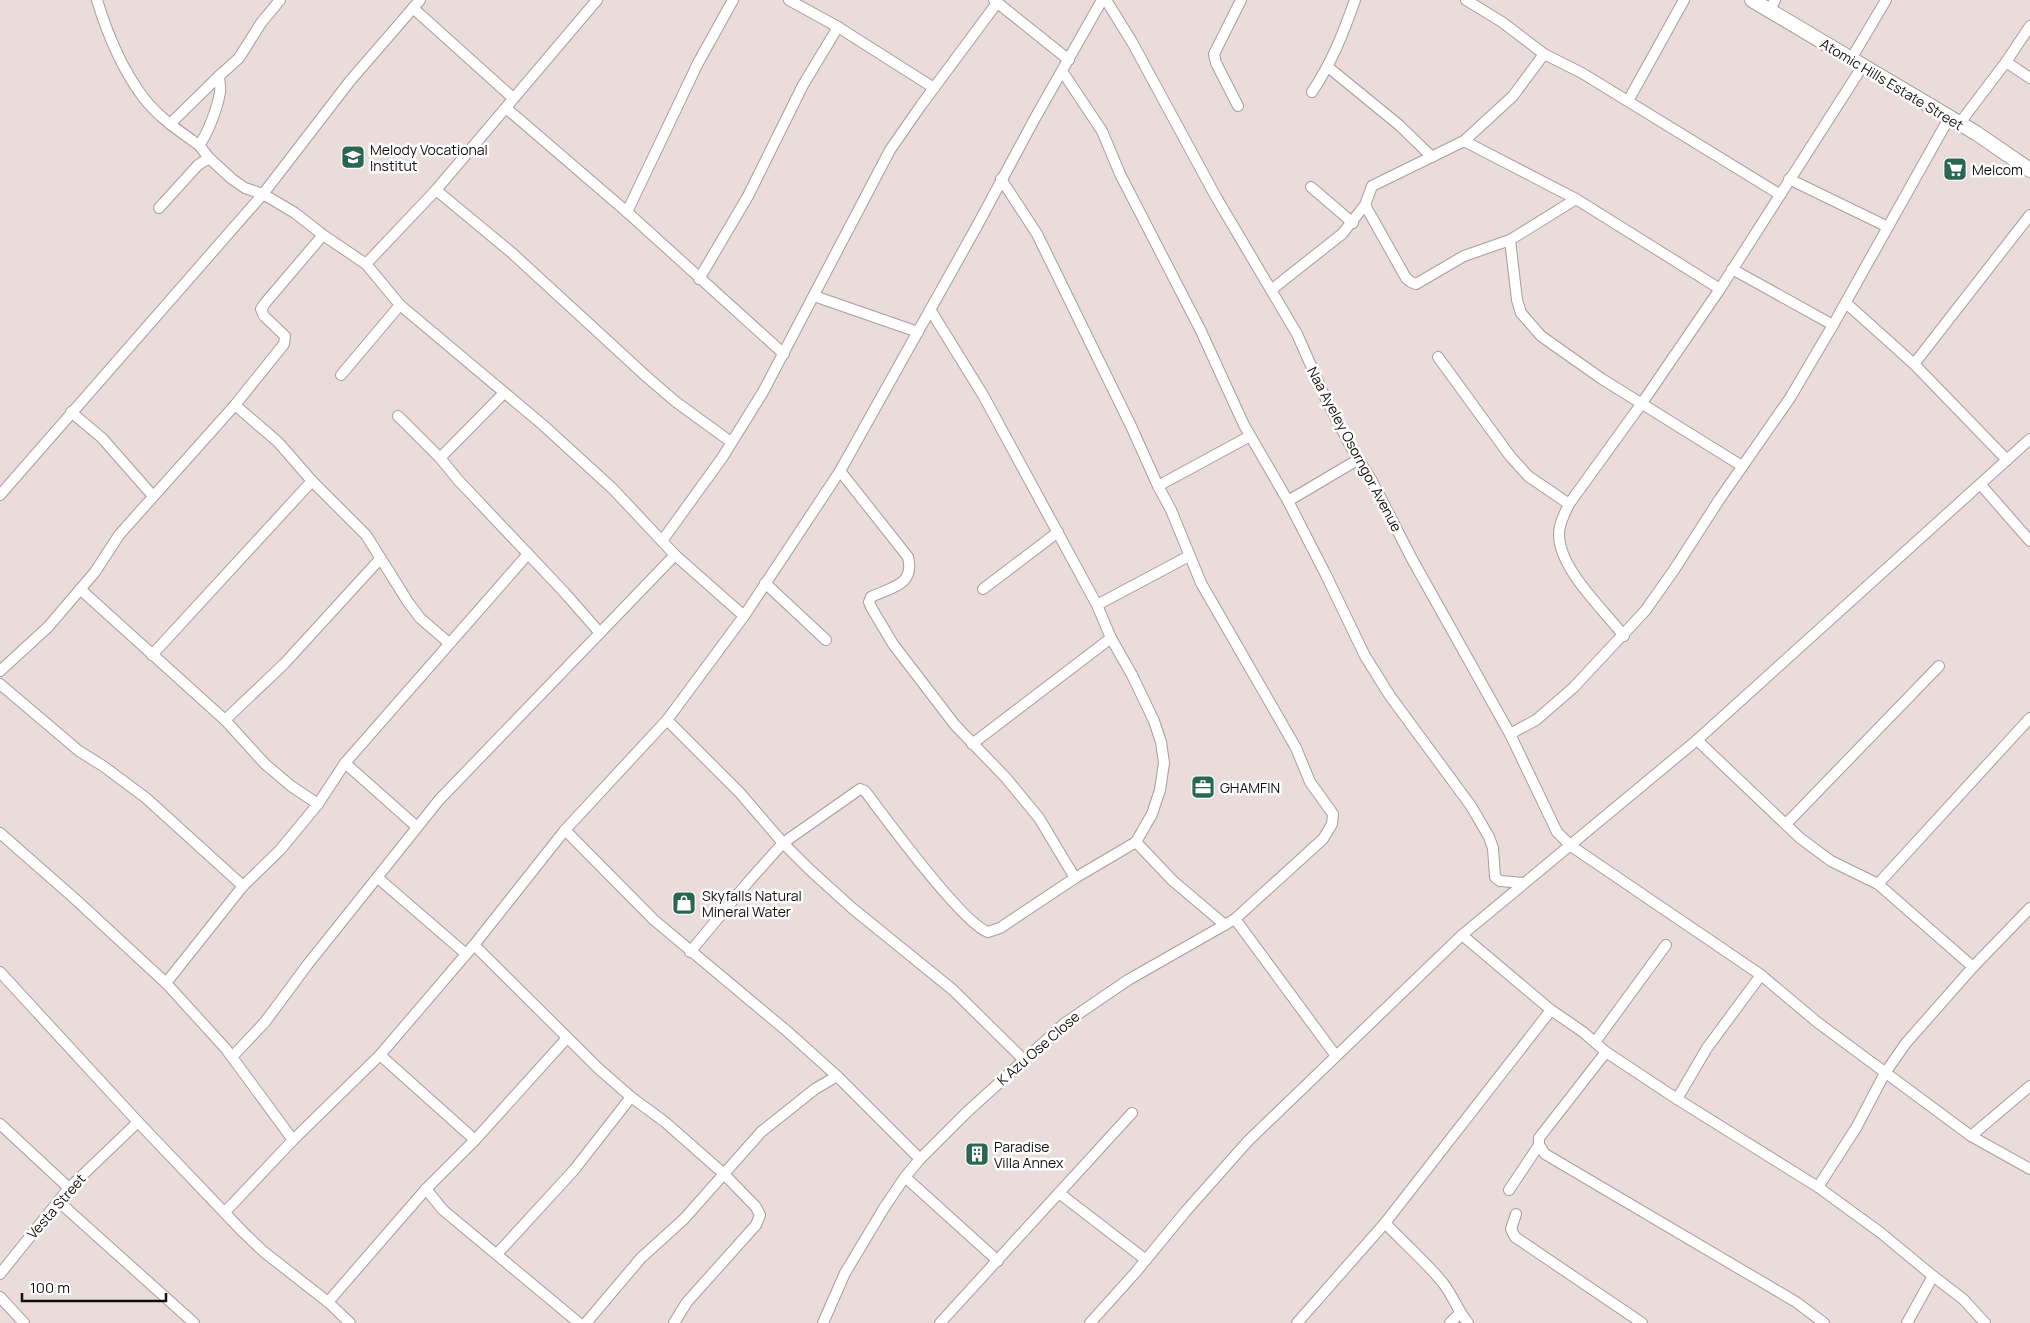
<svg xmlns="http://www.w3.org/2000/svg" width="2030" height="1323" viewBox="0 0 2030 1323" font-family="Manrope,sans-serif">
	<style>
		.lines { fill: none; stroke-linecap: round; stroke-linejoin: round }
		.minor-casing { stroke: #a99c9b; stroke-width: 12 }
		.tertiary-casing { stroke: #a99c9b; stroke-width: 16 }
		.minor { stroke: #fff; stroke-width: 10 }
		.tertiary { stroke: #fff; stroke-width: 14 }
		.labels { text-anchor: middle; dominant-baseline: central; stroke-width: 5; stroke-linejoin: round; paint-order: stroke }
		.street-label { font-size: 14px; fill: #130f0e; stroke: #fff }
		.poi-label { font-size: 14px; fill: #130f0e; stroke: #fff; text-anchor: start }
	</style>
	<rect width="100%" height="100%" fill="#eadcda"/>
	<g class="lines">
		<!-- minor casing -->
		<g class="minor-casing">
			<g id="minor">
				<path d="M97 0C107 33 122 69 143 97 158 117 179 131 199 145"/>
				<path d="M280 0 261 23 239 58 219 76C219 81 221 87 220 92 218 106 208 134 199 145L209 158 232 179 245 188 263 194 295 213 323 235 366 264 400 305 543 425 613 489 675 555 744 616"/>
				<path d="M789 0 838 27 934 88"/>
				<path d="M994 0 1069 60"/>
				<path d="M1106 0 1132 42 1216 197 1297 334 1324 395 1351 447 1372 481 1412 559 1510 734 1557 832 1571 846 1761 975 1817 1022 1971 1136 2030 1169"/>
				<path d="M1466 0 1502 22 1544 54 1582 73 1779 194"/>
				<path d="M413 8 513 98"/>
				<path d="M1770 10 1775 0"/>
				<path d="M1851 59 1886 0"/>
				<path d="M2006 62 2030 78"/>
				<path d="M1328 67 1399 125 1432 157"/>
				<path d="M1062 71 1102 131 1120 174 1200 329 1244 425 1288 501 1326 575 1365 656 1390 696 1471 806 1489 837 1493 848 1495 877 1500 881 1524 883"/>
				<path d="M1312 92C1332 62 1343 34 1355 0"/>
				<path d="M1628 101 1684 0"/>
				<path d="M1238 106 1216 63 1214 54 1241 0"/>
				<path d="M506 108 627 212 784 354"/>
				<path d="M170 124 219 76"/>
				<path d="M1959 124 2006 62 2030 26"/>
				<path d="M1464 141 1576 199 1720 289"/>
				<path d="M1789 179 1888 227"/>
				<path d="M1311 187 1353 223"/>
				<path d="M436 190 512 253 648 378 676 402 731 442"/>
				<path d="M1365 205 1406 278 1411 282 1416 284 1464 256 1510 240 1576 199"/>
				<path d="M159 208 198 165 209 158"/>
				<path d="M627 212 698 63 733 0"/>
				<path d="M1510 240 1517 300 1521 313 1541 336 1602 379 1742 466"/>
				<path d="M366 264 436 190 597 0"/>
				<path d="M1732 269 1833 325"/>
				<path d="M699 279 748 196 803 85 838 27"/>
				<path d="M1271 290 1342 234 1365 205 1372 186 1464 141 1513 96 1544 54"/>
				<path d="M814 296 918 332"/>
				<path d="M1846 303 1914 364 2007 460"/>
				<path d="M1438 357 1510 456 1528 476 1569 504"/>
				<path d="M1914 364 2030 215"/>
				<path d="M341 375 400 305"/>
				<path d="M235 405 278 442 312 481 366 535 408 602 420 618 449 643"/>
				<path d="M71 412 102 438 153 496"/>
				<path d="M398 416 440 458 459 481 564 592 600 633"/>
				<path d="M440 458 504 393"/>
				<path d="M840 471 908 557C915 585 892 587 871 597L869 602 871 607 893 644 955 725 1006 778 1039 818 1075 878"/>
				<path d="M1981 485 2030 541"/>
				<path d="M1158 486 1250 436"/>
				<path d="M0 495 263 194 350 81 420 0"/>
				<path d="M1288 501 1359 459"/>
				<path d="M662 541 722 458 763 392 890 150 922 104 997 3"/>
				<path d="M765 583 826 640"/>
				<path d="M80 589 225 720 265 764 291 786 318 804"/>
				<path d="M983 589 1058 532"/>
				<path d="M1097 605 1189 556"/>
				<path d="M1624 636C1603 609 1558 568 1559 533 1559 523 1565 513 1569 504L1642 403 1720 289 1862 67"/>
				<path d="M152 655 312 481"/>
				<path d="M0 671 48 627 95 572 119 535 235 405 284 344 285 336 264 316 261 309 266 302 323 235"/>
				<path d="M0 684 79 751 103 766 146 798 243 886"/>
				<path d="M225 720 284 664 380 559"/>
				<path d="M667 720 740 793 783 843 809 869 852 908 953 990 1023 1059"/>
				<path d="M1510 734 1536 720 1573 688 1645 611 1674 570 1719 500 1790 398 1833 325 1949 118"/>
				<path d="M1697 740 1800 838 1831 861 1878 884 1973 967"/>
				<path d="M972 744 1111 638"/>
				<path d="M345 763 417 827"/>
				<path d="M1786 824 1939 666"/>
				<path d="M565 830 654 920 788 1032 837 1076 920 1159"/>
				<path d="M0 833 74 898 166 983 226 1049 293 1140"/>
				<path d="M1136 842 1172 880 1225 925"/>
				<path d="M378 878 466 954"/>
				<path d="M1878 884 2030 718"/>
				<path d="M1235 919 1336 1056"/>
				<path d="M1462 935 1551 1010 1583 1032 1606 1052 1677 1099 1818 1187 1881 1233 1933 1276 1963 1299 1985 1323"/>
				<path d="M474 945 599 1069 631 1097 665 1122 724 1174 756 1207 760 1215 756 1225 687 1302 674 1323"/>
				<path d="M690 952 749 881 783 843 860 789 865 791C885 818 963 924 988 932L1000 928 1075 878 1136 842 1152 814 1160 790 1164 763 1161 742 1154 721 1132 675 1111 638 1097 605 983 395 931 311"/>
				<path d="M0 972 138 1122 243 1232 264 1252 328 1302 350 1323"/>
				<path d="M166 983 243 886 280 850 318 804 345 763 528 554"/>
				<path d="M1595 1042 1666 945"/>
				<path d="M1606 1052 1539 1138V1145L1545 1154 1796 1302 1824 1323"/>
				<path d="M380 1055 475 1140"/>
				<path d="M233 1056 265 1022 308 964 439 800 675 555"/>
				<path d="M1677 1099 1707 1048 1761 975"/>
				<path d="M0 1124 69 1188"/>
				<path d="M1971 1136 2030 1086"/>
				<path d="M905 1177 998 1261"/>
				<path d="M1818 1187 1856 1128 1885 1073 1906 1043 1973 967 2030 908"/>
				<path d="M426 1189 443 1210 579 1323"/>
				<path d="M1509 1190 1539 1145"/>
				<path d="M1059 1193 1146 1260"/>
				<path d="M58 1201 194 1323"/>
				<path d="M225 1212 293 1140 380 1055 474 945 565 830 667 720 744 616 840 471 977 226 1034 120 1102 0"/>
				<path d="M1516 1214 1511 1229 1515 1237 1642 1323"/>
				<path d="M1385 1223C1404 1243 1426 1262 1443 1283 1453 1296 1458 1311 1468 1323"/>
				<path d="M497 1254 574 1170 631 1097"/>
				<path d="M0 1274 69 1188 138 1122"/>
				<path d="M0 1297 24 1323"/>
				<path d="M328 1302 426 1189 475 1140 567 1038"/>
				<path d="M586 1323 641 1258 684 1219 761 1132 815 1089 837 1076"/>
				<path d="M823 1323 845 1273 884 1208 905 1177 920 1159 967 1112 1065 1023 1128 980 1235 919 1323 839 1332 824 1333 814 1310 782 1296 748 1201 583 1171 510 1158 486 1131 426 1037 234 1001 179"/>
				<path d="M940 1323 1132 1113"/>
				<path d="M1090 1323 1135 1273 1186 1211 1248 1141 1462 935 1697 740 2030 439"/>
				<path d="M1297 1323 1385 1223 1551 1010"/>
				<path d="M1450 1323 1460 1313"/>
				<path d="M1907 1323 1933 1276"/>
			</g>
		</g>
		<!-- tertiary casing -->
		<g class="tertiary-casing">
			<path id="tertiary" d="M1752 0 1976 133 2030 170"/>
		</g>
		<!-- minor -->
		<use href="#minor" class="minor"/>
		<!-- tertiary -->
		<use href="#tertiary" class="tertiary"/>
	</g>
	<!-- icons -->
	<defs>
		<g id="school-square" transform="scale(1.25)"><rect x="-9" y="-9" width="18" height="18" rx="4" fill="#2a6752" stroke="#fff"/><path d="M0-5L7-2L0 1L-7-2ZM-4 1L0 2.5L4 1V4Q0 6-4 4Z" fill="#fff"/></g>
		<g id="supermarket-square" transform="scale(1.25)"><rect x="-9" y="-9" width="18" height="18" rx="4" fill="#2a6752" stroke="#fff"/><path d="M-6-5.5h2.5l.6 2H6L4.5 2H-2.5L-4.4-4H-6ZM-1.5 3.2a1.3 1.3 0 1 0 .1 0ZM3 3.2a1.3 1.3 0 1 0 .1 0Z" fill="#fff"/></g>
		<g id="office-square" transform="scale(1.25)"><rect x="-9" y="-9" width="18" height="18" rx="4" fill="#2a6752" stroke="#fff"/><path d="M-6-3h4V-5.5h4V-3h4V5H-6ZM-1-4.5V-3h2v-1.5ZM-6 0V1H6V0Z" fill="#fff"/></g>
		<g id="shop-square" transform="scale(1.25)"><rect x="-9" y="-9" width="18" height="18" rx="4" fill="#2a6752" stroke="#fff"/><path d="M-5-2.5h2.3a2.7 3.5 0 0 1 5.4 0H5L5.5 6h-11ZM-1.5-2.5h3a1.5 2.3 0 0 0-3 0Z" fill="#fff"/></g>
		<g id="building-square" transform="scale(1.25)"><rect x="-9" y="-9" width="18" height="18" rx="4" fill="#2a6752" stroke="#fff"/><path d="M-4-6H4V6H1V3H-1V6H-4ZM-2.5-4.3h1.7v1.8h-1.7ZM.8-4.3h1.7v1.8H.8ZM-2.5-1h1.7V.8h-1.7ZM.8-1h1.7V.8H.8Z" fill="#fff"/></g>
	</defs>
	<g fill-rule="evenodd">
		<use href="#school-square" x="353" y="157"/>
		<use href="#supermarket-square" x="1955" y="169"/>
		<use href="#office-square" x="1203" y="787"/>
		<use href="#shop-square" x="684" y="903"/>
		<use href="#building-square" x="977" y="1154"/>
	</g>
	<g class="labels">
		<!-- street labels -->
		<g class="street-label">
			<text transform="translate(1892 84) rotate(31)">Atomic Hills Estate Street</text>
			<text transform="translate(1355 449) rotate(62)">Naa Ayeley Osorngor Avenue</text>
			<text transform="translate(1038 1048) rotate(-41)">K Azu Ose Close</text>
			<text transform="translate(56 1206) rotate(-49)">Vesta Street</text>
		</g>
		<!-- poi labels -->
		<g class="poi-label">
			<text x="370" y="149">Melody Vocational<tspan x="370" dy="16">Institut</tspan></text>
			<text x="1972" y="169">Melcom</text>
			<text x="1220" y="787">GHAMFIN</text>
			<text x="702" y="895">Skyfalls Natural<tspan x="702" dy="16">Mineral Water</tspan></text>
			<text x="994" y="1146">Paradise<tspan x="994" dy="16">Villa Annex</tspan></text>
		</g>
	</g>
	<!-- scale -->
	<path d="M22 1293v8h144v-8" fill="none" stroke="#130f0e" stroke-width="2.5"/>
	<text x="30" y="1293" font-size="15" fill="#130f0e" stroke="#ffffff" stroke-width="4" paint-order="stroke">100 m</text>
</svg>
